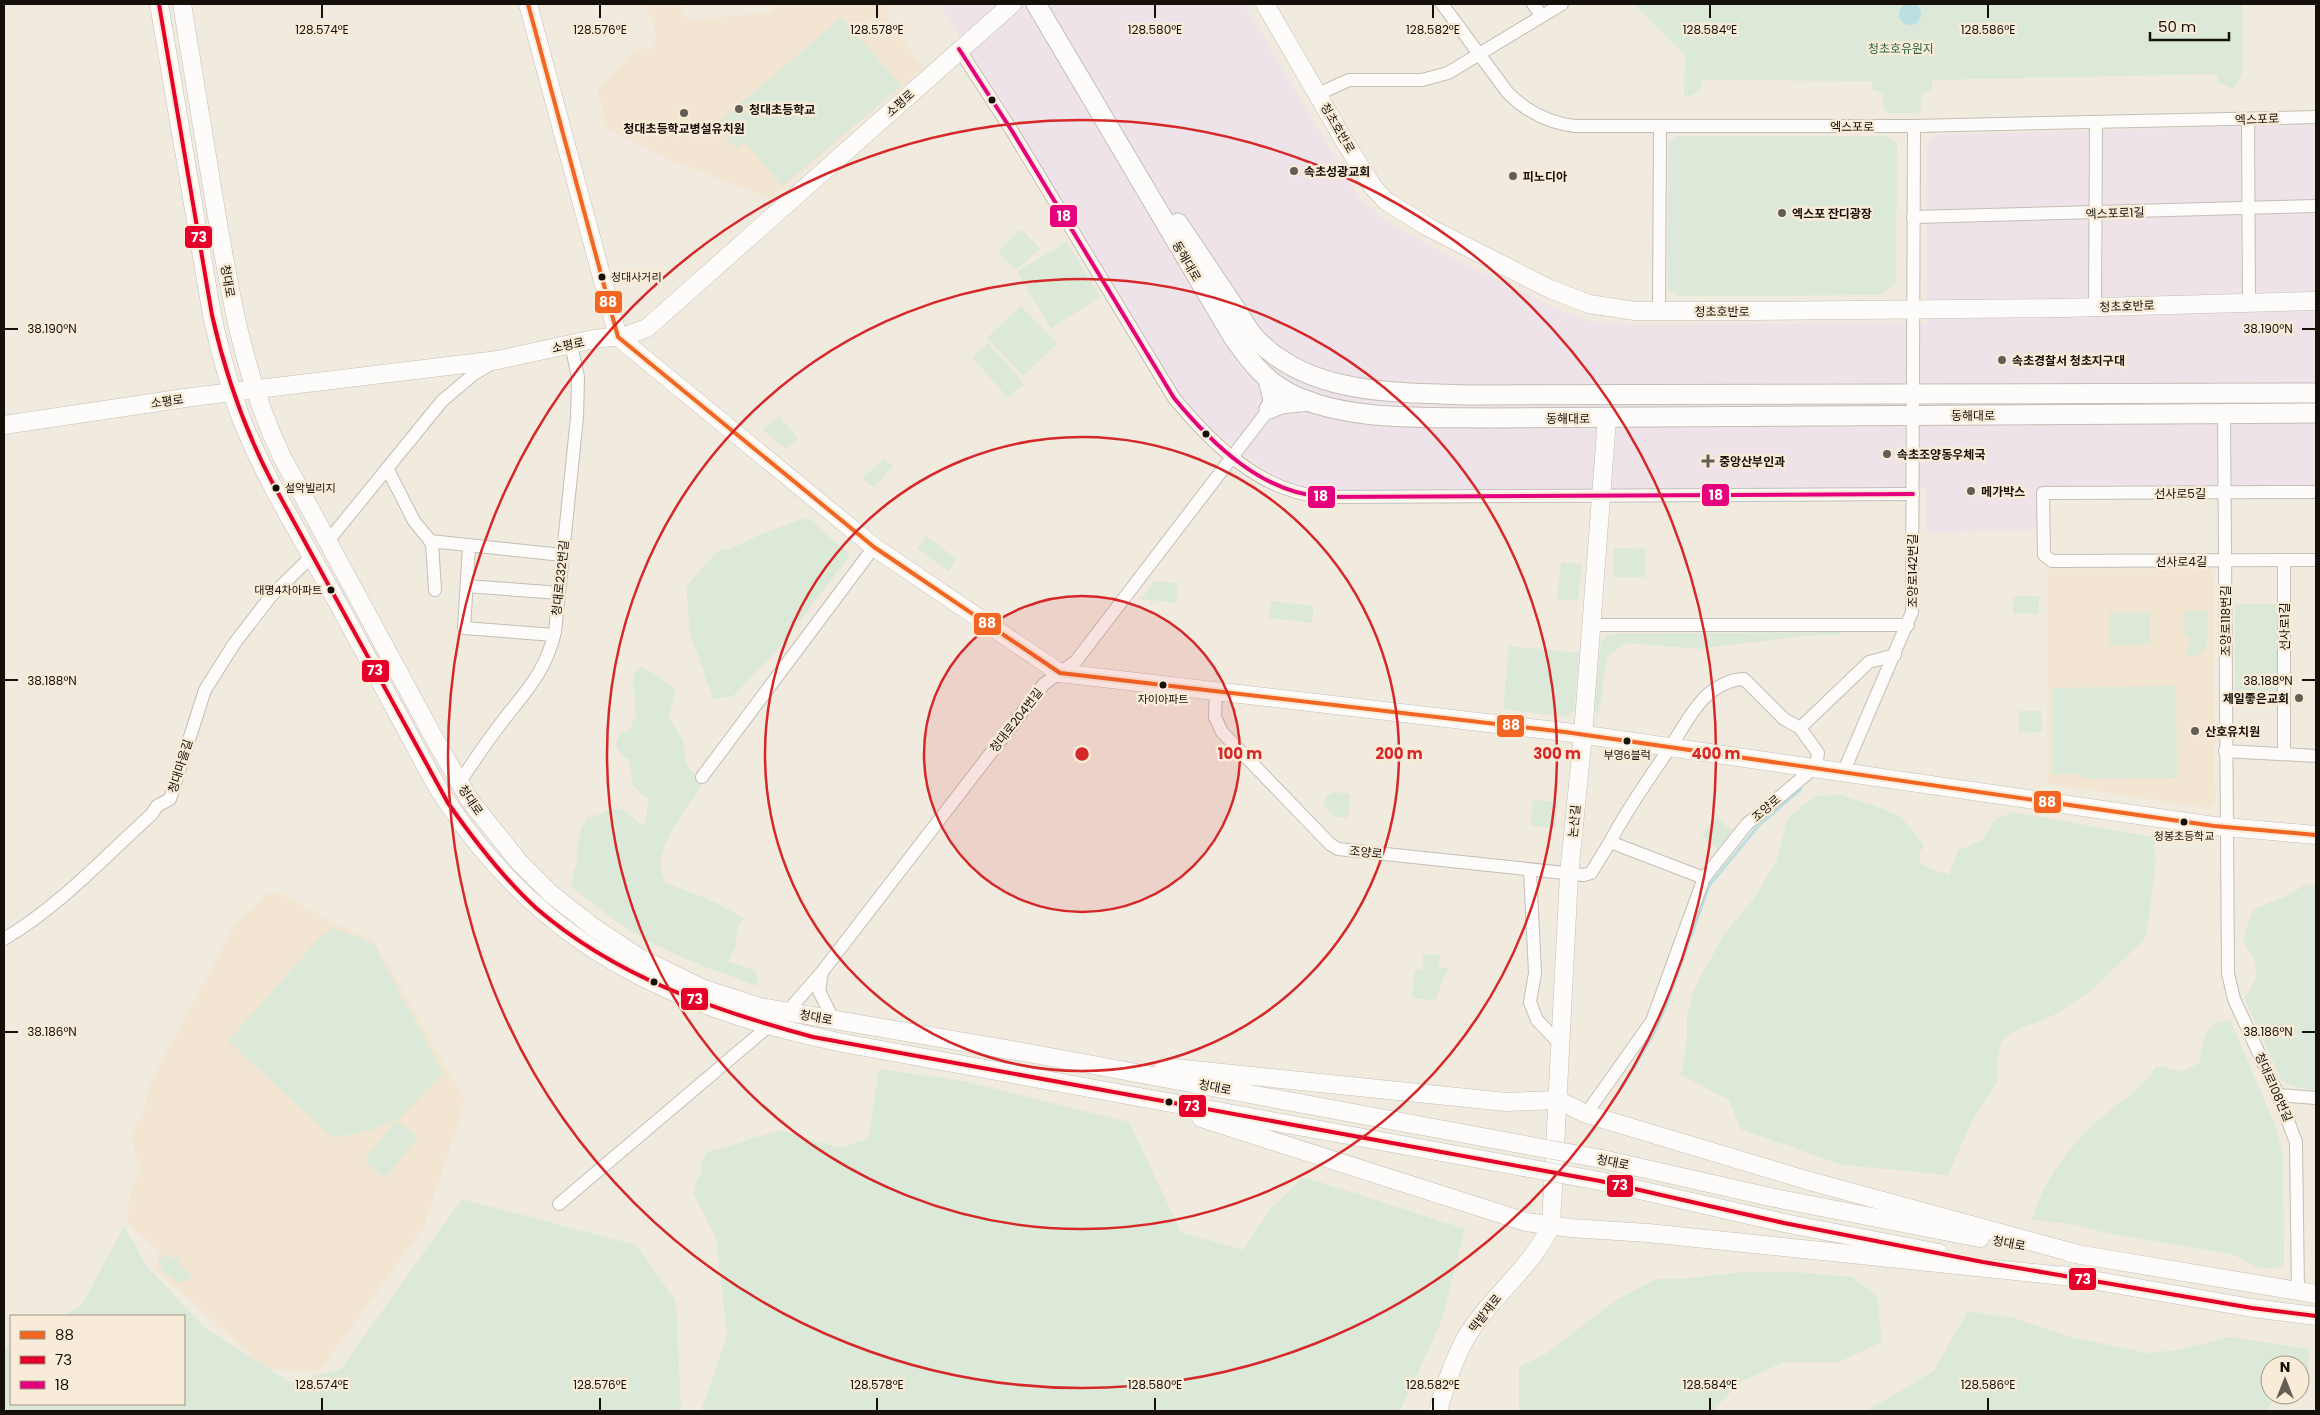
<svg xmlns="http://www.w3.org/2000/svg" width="2320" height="1415" viewBox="0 0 2320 1415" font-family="Poppins,'Noto Sans KR',sans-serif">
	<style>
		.commercial { fill: #eee3e9 }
		.built { fill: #f2e6d2 }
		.green { fill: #dce9d9; fill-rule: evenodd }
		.water { fill: #bcdfe2 }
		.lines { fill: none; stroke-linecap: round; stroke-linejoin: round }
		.stream { stroke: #bcdfe2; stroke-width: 3 }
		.street-casing { stroke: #c3bfb6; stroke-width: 14 }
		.secondary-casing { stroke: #c3bfb6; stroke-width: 19 }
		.primary-casing { stroke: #c3bfb6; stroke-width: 21 }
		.street { stroke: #fdfcfa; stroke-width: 12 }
		.secondary { stroke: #fdfcfa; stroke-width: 18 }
		.primary { stroke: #fdfcfa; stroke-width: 19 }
		.secondary-bridge-casing { stroke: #c3bfb6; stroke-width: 19; stroke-linecap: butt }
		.secondary-bridge { stroke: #fdfcfa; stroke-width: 18 }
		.bus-1-casing { stroke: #f8ebd7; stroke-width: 8 }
		.bus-2-casing { stroke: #f8ebd7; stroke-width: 8 }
		.bus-3-casing { stroke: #f8ebd7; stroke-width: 8 }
		.bus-1 { stroke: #f26522; stroke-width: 4 }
		.bus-2 { stroke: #e4002b; stroke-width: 4 }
		.bus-3 { stroke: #e5007d; stroke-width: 4 }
		.ticks { fill: none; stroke: #15110a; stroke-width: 2 }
		.ring { fill: none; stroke: #d62828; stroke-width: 2.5 }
		.bus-dot { fill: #15110a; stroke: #f8ebd7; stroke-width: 2 }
		.poi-dot { fill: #625d55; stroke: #f8ebd7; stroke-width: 2 }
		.labels { text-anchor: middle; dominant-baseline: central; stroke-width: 5; stroke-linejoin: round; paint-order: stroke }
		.bus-label { font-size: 11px; fill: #15110a; stroke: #f8ebd7 }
		.park-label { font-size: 12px; fill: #286441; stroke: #f8ebd7 }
		.street-label { font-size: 12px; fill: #15110a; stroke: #f8ebd7 }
		.poi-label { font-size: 12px; font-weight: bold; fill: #15110a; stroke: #f8ebd7; text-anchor: start }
		.ticks-label { font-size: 12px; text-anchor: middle; fill: #15110a; stroke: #f8ebd7; stroke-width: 5; stroke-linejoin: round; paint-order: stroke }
		.centre { fill: #d62828; stroke: #f8ebd7; stroke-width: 2.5 }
		.ring-label { font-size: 15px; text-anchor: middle; font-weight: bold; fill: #d62828; stroke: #f8ebd7; stroke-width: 5; stroke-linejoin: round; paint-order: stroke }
		.line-badge { stroke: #f8ebd7; stroke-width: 2 }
		.badge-label { font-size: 14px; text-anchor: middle; font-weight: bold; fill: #fff }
	</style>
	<rect width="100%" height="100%" fill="#f0eadf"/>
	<!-- commercial -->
	<path class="commercial" d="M939 4H1244L1360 199 1387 222 1448 256 1558 310 1593 322 1632 325 1927 323V145L1937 135 2316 124V485L2038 488 2037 526 2030 531 1926 532V488L1324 491 1310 490 1282 481 1246 456 1197 417 1169 381 1110 279Z"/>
	<!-- built -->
	<g class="built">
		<path d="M644 4H678L688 20 771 12 774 4H888L887 20 924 68 771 199 668 159 605 127 598 91 633 51 651 48 656 41 654 23Z"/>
		<path d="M2208 568 2214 571 2215 803 2210 808 2047 784V569Z"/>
		<path d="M268 893H280L335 924 375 942 465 1101 424 1227 320 1371 266 1369 155 1269 158 1251 127 1223 130 1192 141 1172 131 1136 145 1108 149 1085 234 926Z"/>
	</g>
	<!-- green -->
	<g class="green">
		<path d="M1634 4H2242V75L2234 89 2218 82V74L1932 80V89L1922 94 1921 108 1917 113H1888L1884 108 1883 94 1872 89V81L1701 80V89L1689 96H1684L1685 55Z"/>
		<path d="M842 17 901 86 782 186 745 142 736 149 716 124Z"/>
		<path d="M1678 136H1888L1897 144 1896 281 1882 295 1679 296 1668 289V144Z"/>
		<path d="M1021 229 1040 249 1016 270 998 252Z"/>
		<path d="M1067 242 1100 297 1051 328 1017 272Z"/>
		<path d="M1021 306 1057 344 1023 376 987 338Z"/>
		<path d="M988 343 1024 384 1008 398 972 357Z"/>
		<path d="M779 416 798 439 786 449 763 430Z"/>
		<path d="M884 459 893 466 874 488 862 478Z"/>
		<path d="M807 517 850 555 774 654 733 696 713 699 690 633 686 586 719 550H728L764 533Z"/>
		<path d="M926 536 957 559 948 571 917 548Z"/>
		<path d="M1614 548 1646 549 1645 577H1613Z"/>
		<path d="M1561 562 1582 564 1578 601 1557 599Z"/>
		<path d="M1155 581 1178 583 1176 603 1141 599Z"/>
		<rect x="2013" y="596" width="26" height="18"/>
		<path d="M1271 601 1314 606 1312 623 1269 618Z"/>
		<rect x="2235" y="604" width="43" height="99"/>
		<path d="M2183 611H2207V646L2198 655 2187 656 2190 635H2183Z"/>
		<path d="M2109 612H2150V644L2109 645Z"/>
		<path d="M1840 632 1839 635H1814L1698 649 1626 643 1607 657 1599 714 1594 711 1601 641 1609 634Z"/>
		<path d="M1509 646 1579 653 1574 712 1567 717 1503 709Z"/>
		<path d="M642 667 668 683 675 691 669 718 684 742 685 763 703 783C689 804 662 839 660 864 660 869 664 877 666 883L717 903 745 919 737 926 738 929 735 940 737 945 728 961 755 971 759 986C709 969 660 951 616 921 601 910 586 898 571 886L574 870 577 866C576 849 578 833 587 818 618 811 614 798 641 825L646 823 648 799 633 786 629 759 621 755 616 744 622 731 628 732 636 716 633 678 636 670Z"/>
		<path d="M2176 686 2177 778 2084 779 2083 774H2052V688Z"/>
		<path d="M2019 711H2041L2042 732 2019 733Z"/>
		<path d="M1335 792 1350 794 1348 818 1335 817 1323 804 1326 796Z"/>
		<path d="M1841 795 1873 805 1902 818 1924 845 1918 856 1923 866 1949 875 1958 850 1981 841 1996 819 2013 812 2153 837 2156 857 2151 903 2145 939 2087 994 2054 1015 2012 1032 2001 1042 1997 1057V1082L1973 1119 1948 1175 1843 1165 1740 1129 1730 1101 1681 1075 1687 1039V1019L1693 991 1723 936 1755 897 1776 862 1788 818 1815 796Z"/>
		<path d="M1533 800 1558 802 1555 828 1530 826Z"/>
		<path d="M1716 818 1735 832 1720 851 1702 835Z"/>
		<path d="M2305 884 2316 886V1091L2291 1086 2281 1079 2244 998C2260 975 2261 966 2244 943 2251 904 2251 910 2285 897 2292 894 2298 889 2305 884Z"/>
		<path d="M333 928 374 944 443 1073 401 1117 371 1130 333 1138 228 1041 321 936Z"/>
		<path d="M1423 954 1440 955 1439 967 1448 968 1435 1000 1412 998 1414 970H1422Z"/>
		<path d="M2230 1020 2274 1123 2283 1153 2284 1265C2267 1273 2250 1266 2235 1255L2115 1235 2070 1224 2032 1220C2043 1179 2071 1144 2103 1116 2121 1100 2144 1088 2156 1067L2162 1066 2182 1072 2199 1063C2206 1039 2202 1023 2230 1020Z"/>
		<path d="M879 1069 963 1081 1129 1122 1181 1232 1243 1250 1271 1208 1304 1177 1465 1229 1442 1320 1400 1411H701L727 1336 716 1237 693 1194 697 1178 703 1173 701 1165 706 1153 780 1130 839 1148 868 1139Z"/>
		<path d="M396 1120 418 1137 385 1178 364 1161Z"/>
		<path d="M462 1199 636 1245 676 1301 681 1411H4V1349L11 1345V1404H184V1316H62L82 1305 124 1226 146 1265 206 1329 290 1382 341 1369Z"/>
		<path d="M166 1254 174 1259 178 1256 180 1264 193 1278 179 1283 163 1272 158 1260Z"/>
		<path d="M1743 1272H1794L1852 1277 1877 1296 1882 1342 1839 1362H1784L1742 1381 1715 1408 1717 1411H1519V1367L1547 1353 1616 1300 1657 1279H1682Z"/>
		<path d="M1968 1311 2013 1318 2071 1337 2146 1353 2178 1350 2230 1337 2309 1349 2308 1393 2272 1402 2266 1411H1866L1933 1372ZM2270 1365H2300V1395H2270Z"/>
	</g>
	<!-- water -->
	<circle class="water" cx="1910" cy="14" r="11"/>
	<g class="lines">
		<!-- stream -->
		<path class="stream" d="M1622 1088 1652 1037 1666 1006 1709 886 1759 825 1801 789"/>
		<!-- street casing -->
		<g class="street-casing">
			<g id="street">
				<path d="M1442 4 1508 93C1527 112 1548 123 1575 126H1914L2316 117"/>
				<path d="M1533 4 1542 16"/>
				<path d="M959 49 1012 131 1174 398C1212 444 1262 493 1324 497L1913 494"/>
				<path d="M1318 94 1349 80H1422L1448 73 1562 4"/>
				<path d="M2248 119 2249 303"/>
				<path d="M1913 217 2316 206"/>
				<path d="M2095 307 2096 123"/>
				<path d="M1659 311 1660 127"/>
				<path d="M2224 414 2228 973 2234 999 2278 1095 2296 1142 2298 1292"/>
				<path d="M387 468 414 521 432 543 435 590"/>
				<path d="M2316 492 2043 493 2044 555 2052 561 2316 560"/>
				<path d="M328 541 442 401 474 374 494 362"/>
				<path d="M430 541 562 555"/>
				<path d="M469 546 464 628 554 635"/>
				<path d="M2284 560V754"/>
				<path d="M467 586 559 593"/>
				<path d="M1591 625H1908"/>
				<path d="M1216 691 1215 717 1222 732 1330 844 1338 849 1584 875 1591 873 1610 842 1704 878"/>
				<path d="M1800 728 1818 753 1816 769"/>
				<path d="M2225 751 2316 756"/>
				<path d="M1843 773 1912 612 1914 126"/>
				<path d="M702 777 874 547"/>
				<path d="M459 783C472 764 485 744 499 726 525 691 544 676 555 632L577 417 578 377 571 344"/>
				<path d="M1610 842C1627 809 1648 780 1669 749 1681 732 1689 714 1704 698 1714 688 1730 679 1744 679L1784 719 1800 728 1869 662 1895 655"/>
				<path d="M1530 871 1535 973 1530 1002 1537 1020 1561 1045"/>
				<path d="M4 939C60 906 104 857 152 814L157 806 170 799 205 690 234 644 271 596 313 555"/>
				<path d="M822 972 819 991 834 1021"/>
				<path d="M787 1012 822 972 1044 684 1076 661 1269 409V398L1263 374"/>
				<path d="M2278 1095 2316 1098"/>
				<path d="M1586 1114 1652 1021 1704 878 1747 824 1813 769"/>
				<path d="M559 1204 770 1025"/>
			</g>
		</g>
		<!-- secondary casing -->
		<g class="secondary-casing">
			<g id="secondary">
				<path d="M159 4 212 315C220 351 229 388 243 423 269 487 308 548 341 609 363 649 385 690 407 731 420 755 432 780 447 802 544 948 676 1009 843 1043L1523 1167"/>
				<path d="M182 4C193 71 204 138 215 205 230 294 243 375 282 457L439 747 471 802 519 862 551 894 593 927 638 957 704 989 760 1007 1034 1054 1525 1145"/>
				<path d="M528 4 618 337 874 547 1060 673 1565 732 2214 826 2316 835"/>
				<path d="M1265 4 1348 147 1373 187 1386 201 1428 227 1550 289 1589 304 1635 311H1745L2064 308 2316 301"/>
				<path d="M4 425 192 397 498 360 594 339 628 335 647 328 1012 4"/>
				<path d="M1164 1067 1506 1102 1558 1100 1586 1114 1806 1180 2081 1255"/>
				<path d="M1201 1118 1526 1222 1571 1228 1648 1233 2073 1277"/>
				<path d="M1602 1159 1770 1197 1980 1238"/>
				<path d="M1600 1181 1784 1223 1939 1253"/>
				<path d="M2070 1253 2316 1294"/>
				<path d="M2063 1275 2252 1308 2316 1316"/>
				<path d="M1438 1411C1445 1386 1454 1358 1467 1336 1491 1296 1532 1268 1551 1225L1569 875 1583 735 1607 418"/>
			</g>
		</g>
		<!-- primary casing -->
		<g class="primary-casing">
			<g id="primary">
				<path d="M1036 4 1233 337C1246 355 1260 375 1279 387 1334 423 1429 417 1492 418L2316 413"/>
				<path d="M1178 223C1196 250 1215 278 1233 305 1241 316 1247 330 1257 340 1312 396 1396 392 1469 395L2316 393"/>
				<path d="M1269 409 1281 404 1309 401"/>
			</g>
		</g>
		<!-- street -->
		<use href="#street" class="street"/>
		<!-- secondary -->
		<use href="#secondary" class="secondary"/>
		<!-- primary -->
		<use href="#primary" class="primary"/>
		<!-- secondary-bridge casing -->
		<g class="secondary-bridge-casing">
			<g id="secondary-bridge">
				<path d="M1525 1145 1602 1159"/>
				<path d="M1523 1167 1600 1181"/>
			</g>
		</g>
		<!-- secondary-bridge -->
		<use href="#secondary-bridge" class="secondary-bridge"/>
		<!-- bus-1 casing -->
		<g class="bus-1-casing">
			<path id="bus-1" d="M528 4 618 337 874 547 1060 673 1565 732 2214 826 2316 835"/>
		</g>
		<!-- bus-2 casing -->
		<g class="bus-2-casing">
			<path id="bus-2" d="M159 4 212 315C225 373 243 426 271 480L448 803C474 840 502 877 536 908 616 977 713 1010 813 1037L1600 1181 1784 1223 1983 1262 2252 1308 2316 1316"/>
		</g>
		<!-- bus-3 casing -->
		<g class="bus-3-casing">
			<path id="bus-3" d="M959 49 1012 131 1174 398C1212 444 1262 493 1324 497L1913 494"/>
		</g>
		<!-- bus-1 -->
		<use href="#bus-1" class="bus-1"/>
		<!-- bus-2 -->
		<use href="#bus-2" class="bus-2"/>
		<!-- bus-3 -->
		<use href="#bus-3" class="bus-3"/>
	</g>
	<!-- ticks -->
	<path class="ticks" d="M322 5V18M600 5V18M877 5V18M1155 5V18M1433 5V18M1710 5V18M1988 5V18M5 329H18M2302 329H2315M5 680H18M2302 680H2315M5 1032H18M2302 1032H2315M322 1398V1410M600 1398V1410M877 1398V1410M1155 1398V1410M1433 1398V1410M1710 1398V1410M1988 1398V1410"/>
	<!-- distance rings -->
	<circle cx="1082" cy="754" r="158" fill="#d62828" fill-opacity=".12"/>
	<g class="ring">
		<circle cx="1082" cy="754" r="158"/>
		<circle cx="1082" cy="754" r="317"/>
		<circle cx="1082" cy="754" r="475"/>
		<circle cx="1082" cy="754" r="634"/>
	</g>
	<!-- markers -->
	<g class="bus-dot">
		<circle cx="992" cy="100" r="4.5"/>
		<circle cx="602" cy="277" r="4.5"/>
		<circle cx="1206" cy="434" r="4.5"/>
		<circle cx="276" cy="488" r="4.5"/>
		<circle cx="331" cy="590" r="4.5"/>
		<circle cx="1163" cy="685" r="4.5"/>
		<circle cx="1627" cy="741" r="4.5"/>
		<circle cx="2184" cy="822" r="4.5"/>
		<circle cx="654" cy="982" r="4.5"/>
		<circle cx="1169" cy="1102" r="4.5"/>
	</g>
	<g class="poi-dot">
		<circle cx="739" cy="109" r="5"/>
		<circle cx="684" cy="113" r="5"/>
		<circle cx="1294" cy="171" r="5"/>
		<circle cx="1513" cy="176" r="5"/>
		<circle cx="1782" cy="213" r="5"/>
		<circle cx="2002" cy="360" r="5"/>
		<circle cx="1887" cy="454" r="5"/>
		<path d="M1705.5 453.5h5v5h5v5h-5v5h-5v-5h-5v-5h5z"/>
		<circle cx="1971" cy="491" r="5"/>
		<circle cx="2299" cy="698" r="5"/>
		<circle cx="2195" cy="731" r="5"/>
	</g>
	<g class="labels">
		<!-- bus labels -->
		<g class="bus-label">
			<text x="611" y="277" text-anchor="start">청대사거리</text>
			<text x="285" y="488" text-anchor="start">설악빌리지</text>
			<text x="322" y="590" text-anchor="end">대명4차아파트</text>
			<text x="1163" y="699">자이아파트</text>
			<text x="1627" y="755">부영6블럭</text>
			<text x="2184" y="836">청봉초등학교</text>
		</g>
		<!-- park labels -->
		<g class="park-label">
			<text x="1901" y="48">청초호유원지</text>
		</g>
		<!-- street labels -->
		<g class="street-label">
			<text transform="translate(900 103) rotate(-42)">소평로</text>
			<text transform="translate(2257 119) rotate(-2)">엑스포로</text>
			<text x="1852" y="126">엑스포로</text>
			<text transform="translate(1338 128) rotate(60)">청초호반로</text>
			<text transform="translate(2115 213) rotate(-2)">엑스포로1길</text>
			<text transform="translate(1187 261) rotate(60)">동해대로</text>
			<text transform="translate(228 281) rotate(80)">청대로</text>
			<text transform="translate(2127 306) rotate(-2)">청초호반로</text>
			<text x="1722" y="311">청초호반로</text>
			<text transform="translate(568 345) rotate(-12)">소평로</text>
			<text transform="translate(167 401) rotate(-8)">소평로</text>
			<text x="1973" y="415">동해대로</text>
			<text x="1568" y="418">동해대로</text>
			<text x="2180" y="493">선사로5길</text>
			<text x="2181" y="561">선사로4길</text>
			<text transform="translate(1912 571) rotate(-90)">조양로142번길</text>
			<text transform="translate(560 578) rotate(-84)">청대로232번길</text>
			<text transform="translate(2225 621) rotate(-90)">조양로118번길</text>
			<text transform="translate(2284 627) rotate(-90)">선사로1길</text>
			<text transform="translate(1016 720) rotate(-52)">청대로204번길</text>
			<text transform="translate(180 766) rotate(-73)">청대마을길</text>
			<text transform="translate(471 800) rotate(56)">청대로</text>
			<text transform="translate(1766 808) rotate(-41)">조양로</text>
			<text transform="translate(1574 821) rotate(-85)">논산길</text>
			<text transform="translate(1366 852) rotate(6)">조양로</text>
			<text transform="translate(816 1017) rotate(10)">청대로</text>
			<text transform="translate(1215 1087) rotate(11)">청대로</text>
			<text transform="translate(2274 1087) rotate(66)">청대로108번길</text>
			<text transform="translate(1613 1162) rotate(11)">청대로</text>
			<text transform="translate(2009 1243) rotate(10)">청대로</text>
			<text transform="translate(1485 1313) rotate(-52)">떡밭재로</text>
		</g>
		<!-- poi labels -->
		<g class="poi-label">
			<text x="749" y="109">청대초등학교</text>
			<text x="684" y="128" text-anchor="middle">청대초등학교병설유치원</text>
			<text x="1304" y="171">속초성광교회</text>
			<text x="1523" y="176">피노디아</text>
			<text x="1792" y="213">엑스포 잔디광장</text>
			<text x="2012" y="360">속초경찰서 청초지구대</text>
			<text x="1897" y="454">속초조양동우체국</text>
			<text x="1719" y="461">중앙산부인과</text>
			<text x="1981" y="491">메가박스</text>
			<text x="2289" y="698" text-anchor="end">제일좋은교회</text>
			<text x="2205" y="731">산호유치원</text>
		</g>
	</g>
	<g class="ticks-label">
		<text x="322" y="34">128.574°E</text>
		<text x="600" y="34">128.576°E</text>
		<text x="877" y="34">128.578°E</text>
		<text x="1155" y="34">128.580°E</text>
		<text x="1433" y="34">128.582°E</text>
		<text x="1710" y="34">128.584°E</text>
		<text x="1988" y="34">128.586°E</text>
		<text x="52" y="333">38.190°N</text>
		<text x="2268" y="333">38.190°N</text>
		<text x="52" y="685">38.188°N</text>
		<text x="2268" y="685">38.188°N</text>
		<text x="52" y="1036">38.186°N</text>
		<text x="2268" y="1036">38.186°N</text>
		<text x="322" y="1389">128.574°E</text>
		<text x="600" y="1389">128.576°E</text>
		<text x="877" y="1389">128.578°E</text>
		<text x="1155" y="1389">128.580°E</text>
		<text x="1433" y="1389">128.582°E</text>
		<text x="1710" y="1389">128.584°E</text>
		<text x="1988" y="1389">128.586°E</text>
	</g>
	<circle cx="1082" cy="754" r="8" class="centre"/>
	<g class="ring-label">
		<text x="1240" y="759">100 m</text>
		<text x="1399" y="759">200 m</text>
		<text x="1557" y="759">300 m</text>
		<text x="1716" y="759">400 m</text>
	</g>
	<g class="line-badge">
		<rect x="1049" y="204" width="29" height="24" rx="5" fill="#e5007d"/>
		<rect x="184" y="225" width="29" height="24" rx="5" fill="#e4002b"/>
		<rect x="594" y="290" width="29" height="24" rx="5" fill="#f26522"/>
		<rect x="1701" y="483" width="29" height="24" rx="5" fill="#e5007d"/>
		<rect x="1307" y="485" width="29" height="24" rx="5" fill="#e5007d"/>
		<rect x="973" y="612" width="29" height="24" rx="5" fill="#f26522"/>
		<rect x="361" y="659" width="29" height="24" rx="5" fill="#e4002b"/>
		<rect x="1496" y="714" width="29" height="24" rx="5" fill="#f26522"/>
		<rect x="2033" y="790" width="29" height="24" rx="5" fill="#f26522"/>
		<rect x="680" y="987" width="29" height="24" rx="5" fill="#e4002b"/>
		<rect x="1178" y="1094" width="29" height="24" rx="5" fill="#e4002b"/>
		<rect x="1606" y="1174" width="28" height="24" rx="5" fill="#e4002b"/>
		<rect x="2068" y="1267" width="29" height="24" rx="5" fill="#e4002b"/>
	</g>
	<g class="badge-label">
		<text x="1064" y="221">18</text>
		<text x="199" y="242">73</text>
		<text x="608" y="307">88</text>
		<text x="1716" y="500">18</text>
		<text x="1321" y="501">18</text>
		<text x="987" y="628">88</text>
		<text x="375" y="675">73</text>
		<text x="1511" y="730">88</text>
		<text x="2047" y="807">88</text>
		<text x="695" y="1004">73</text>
		<text x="1192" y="1111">73</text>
		<text x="1620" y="1190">73</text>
		<text x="2083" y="1284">73</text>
	</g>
	<!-- border -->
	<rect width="2320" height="1415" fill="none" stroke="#15110a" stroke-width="10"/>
	<!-- legend -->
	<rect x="10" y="1315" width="175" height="90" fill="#f8ebd7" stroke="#9d9485"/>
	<rect x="20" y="1331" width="25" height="8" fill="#f26522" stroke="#9d9485"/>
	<text x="55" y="1340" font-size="15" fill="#15110a">88</text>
	<rect x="20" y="1356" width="25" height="8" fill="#e4002b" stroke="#9d9485"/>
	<text x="55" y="1365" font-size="15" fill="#15110a">73</text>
	<rect x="20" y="1381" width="25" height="8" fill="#e5007d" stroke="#9d9485"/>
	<text x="55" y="1390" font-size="15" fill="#15110a">18</text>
	<!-- north arrow -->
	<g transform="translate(2285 1380)"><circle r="24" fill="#f8ebd7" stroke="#9d9485"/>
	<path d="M0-4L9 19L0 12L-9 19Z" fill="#625d55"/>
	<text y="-8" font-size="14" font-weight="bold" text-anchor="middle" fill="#15110a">N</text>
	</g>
	<!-- scale -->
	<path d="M2150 32v8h79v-8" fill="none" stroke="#15110a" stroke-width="2.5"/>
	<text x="2158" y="32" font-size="15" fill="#15110a" stroke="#f8ebd7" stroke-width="4" paint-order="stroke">50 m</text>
</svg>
